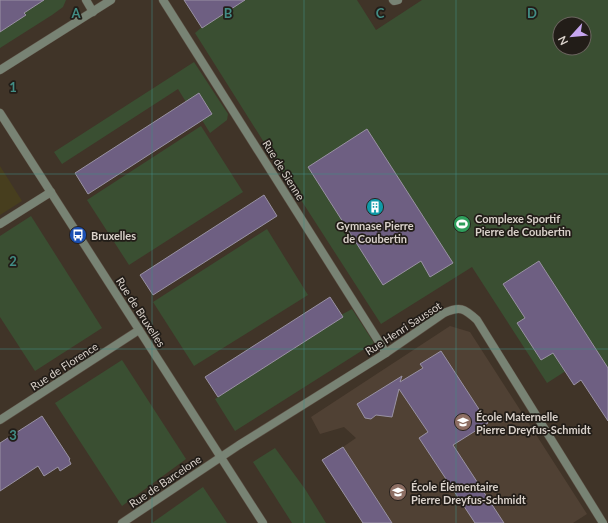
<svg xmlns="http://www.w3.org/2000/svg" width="608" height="523" viewBox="0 0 608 523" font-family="Lato,sans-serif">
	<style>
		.education { fill: #504134 }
		.green { fill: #3a4f32; fill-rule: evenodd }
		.sand { fill: #473e1e }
		.building { fill: #6e5f82; stroke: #9992a3 }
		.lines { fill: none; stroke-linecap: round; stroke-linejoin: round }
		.minor-casing { stroke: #5c5045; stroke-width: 9 }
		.minor { stroke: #788374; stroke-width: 8 }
		.grid { fill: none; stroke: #428d85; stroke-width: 1; stroke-opacity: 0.55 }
		.labels { text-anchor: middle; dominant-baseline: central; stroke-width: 3.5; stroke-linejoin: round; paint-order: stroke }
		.street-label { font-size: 11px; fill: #d9d1ca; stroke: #221d18 }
		.poi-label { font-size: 11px; font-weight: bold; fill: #d9d1ca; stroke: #221d18; text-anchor: start }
		.grid-label { font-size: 13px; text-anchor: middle; font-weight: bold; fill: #428d85; stroke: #221d18; stroke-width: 3.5; stroke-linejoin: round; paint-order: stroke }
	</style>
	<rect width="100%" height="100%" fill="#403428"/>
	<!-- education -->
	<path class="education" d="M450 326 470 332 587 514 573 523H363L322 460 343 447 356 438 344 427 320 434 311 417Z"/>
	<!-- green -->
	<g class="green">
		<path d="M36 0H66L63 7 52 15 0 48V32L25 15 24 13Z"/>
		<path d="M245 0H357L376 30 422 0H608V368L597 351 547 383 472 267 381 324 272 155 195 33 202 27ZM560 24H584V48H560Z"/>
		<path d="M194 62 228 114 227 120 210 133 202 120 212 113 199 94 186 102 178 89 62 164 54 152Z"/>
		<path d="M201 126 243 192 129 265 87 200Z"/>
		<path d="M31 216 102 328 35 371 0 317V236Z"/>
		<path d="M267 229 308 295 194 366 153 302Z"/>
		<path d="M352 309 374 343 235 431 215 399 342 317 341 315Z"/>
		<path d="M122 360 186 459 122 506 55 403Z"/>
		<path d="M275 448 305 489 326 523H292L253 462Z"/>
		<path d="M203 487 227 523H152Z"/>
	</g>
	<!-- sand -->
	<path class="sand" d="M0 166 22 201 0 215Z"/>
	<!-- building -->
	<g class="building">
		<path d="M0 0H44L24 13 26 15 0 32Z"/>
		<path d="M184 0H245L202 28Z"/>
		<path d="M199 93 212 114 88 194 75 173Z"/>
		<path d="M367 129 453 263 430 277 421 261 383 285 308 167Z"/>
		<path d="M264 195 277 216 153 295 140 275Z"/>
		<path d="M539 261 608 368V421L581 380 574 385 553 353 541 360 517 323 525 318 503 284Z"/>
		<path d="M330 297 343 317 218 397 205 377Z"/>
		<path d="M441 351 488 423 453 445 504 523H475L419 438 428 432 399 389 392 417 376 415 371 419 365 418 357 404 402 376 400 382 423 368 420 364Z"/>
		<path d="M42 416 70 459 69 460 71 464 60 471 58 467 44 476 38 466 0 491V443Z"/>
		<path d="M343 447 392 523H363L322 460Z"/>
	</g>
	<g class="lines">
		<!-- minor casing -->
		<g class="minor-casing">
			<g id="minor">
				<path d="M86 0 93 12"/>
				<path d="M163 0 386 353"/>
				<path d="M393 0 394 1 398 0"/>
				<path d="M0 70 111 0"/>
				<path d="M0 113 263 523"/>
				<path d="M0 224 51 192"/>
				<path d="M0 420 139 330"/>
				<path d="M122 523 239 445 386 353 444 313C460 306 464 308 477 320L603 523"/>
			</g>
		</g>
		<!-- minor -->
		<use href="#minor" class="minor"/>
	</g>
	<!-- grid -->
	<path class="grid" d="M152 0V523M304 0V523M456 0V523M0 174H608M0 349H608"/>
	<!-- icons -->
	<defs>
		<g id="building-disc" transform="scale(0.9)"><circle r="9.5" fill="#0f9aa8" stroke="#221d18"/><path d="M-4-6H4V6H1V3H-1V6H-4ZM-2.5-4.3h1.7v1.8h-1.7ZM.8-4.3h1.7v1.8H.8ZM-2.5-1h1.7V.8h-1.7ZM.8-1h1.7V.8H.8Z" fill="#fff"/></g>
		<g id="stadium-disc" transform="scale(0.9)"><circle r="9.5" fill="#2e9e5b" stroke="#221d18"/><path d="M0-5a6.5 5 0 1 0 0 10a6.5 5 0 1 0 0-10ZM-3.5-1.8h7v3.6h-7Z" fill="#fff"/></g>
		<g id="bus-disc" transform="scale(0.9)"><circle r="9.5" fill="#1a4fb4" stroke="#221d18"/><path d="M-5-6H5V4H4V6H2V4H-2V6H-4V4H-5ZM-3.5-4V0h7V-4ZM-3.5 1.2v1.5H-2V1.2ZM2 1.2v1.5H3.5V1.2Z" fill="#fff"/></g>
		<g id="school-disc" transform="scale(0.9)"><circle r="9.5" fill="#8d6e63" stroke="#221d18"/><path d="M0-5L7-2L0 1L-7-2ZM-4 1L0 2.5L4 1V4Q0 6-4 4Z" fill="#fff"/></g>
	</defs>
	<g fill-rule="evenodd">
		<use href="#building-disc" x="375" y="207"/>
		<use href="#stadium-disc" x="462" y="224"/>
		<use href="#bus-disc" x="78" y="235"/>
		<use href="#school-disc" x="463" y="422"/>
		<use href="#school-disc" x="398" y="492"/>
	</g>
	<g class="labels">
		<!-- street labels -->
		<g class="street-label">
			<text transform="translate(284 170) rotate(58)">Rue de Sienne</text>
			<text transform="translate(141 312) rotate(57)">Rue de Bruxelles</text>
			<text transform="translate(403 328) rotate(-33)">Rue Henri Saussot</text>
			<text transform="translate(64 366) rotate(-33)">Rue de Florence</text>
			<text transform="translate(165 481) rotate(-34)">Rue de Barcelone</text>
		</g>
		<!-- poi labels -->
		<g class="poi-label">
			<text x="475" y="218">Complexe Sportif<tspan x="475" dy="13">Pierre de Coubertin</tspan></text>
			<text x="375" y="225" text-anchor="middle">Gymnase Pierre<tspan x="375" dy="13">de Coubertin</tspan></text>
			<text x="91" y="235">Bruxelles</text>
			<text x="476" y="416">École Maternelle<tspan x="476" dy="13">Pierre Dreyfus-Schmidt</tspan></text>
			<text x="411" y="486">École Élémentaire<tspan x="411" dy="13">Pierre Dreyfus-Schmidt</tspan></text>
		</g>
	</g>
	<g class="grid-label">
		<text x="76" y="18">A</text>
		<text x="228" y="18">B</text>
		<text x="380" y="18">C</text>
		<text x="532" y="18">D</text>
		<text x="13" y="92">1</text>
		<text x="13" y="266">2</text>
		<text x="13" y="440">3</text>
	</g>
	<!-- north arrow -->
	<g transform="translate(572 36) rotate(243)"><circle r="19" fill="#221d18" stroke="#6b655f"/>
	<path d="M0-3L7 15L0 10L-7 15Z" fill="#c6a6f0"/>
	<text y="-6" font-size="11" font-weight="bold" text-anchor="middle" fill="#d9d1ca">N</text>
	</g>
</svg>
